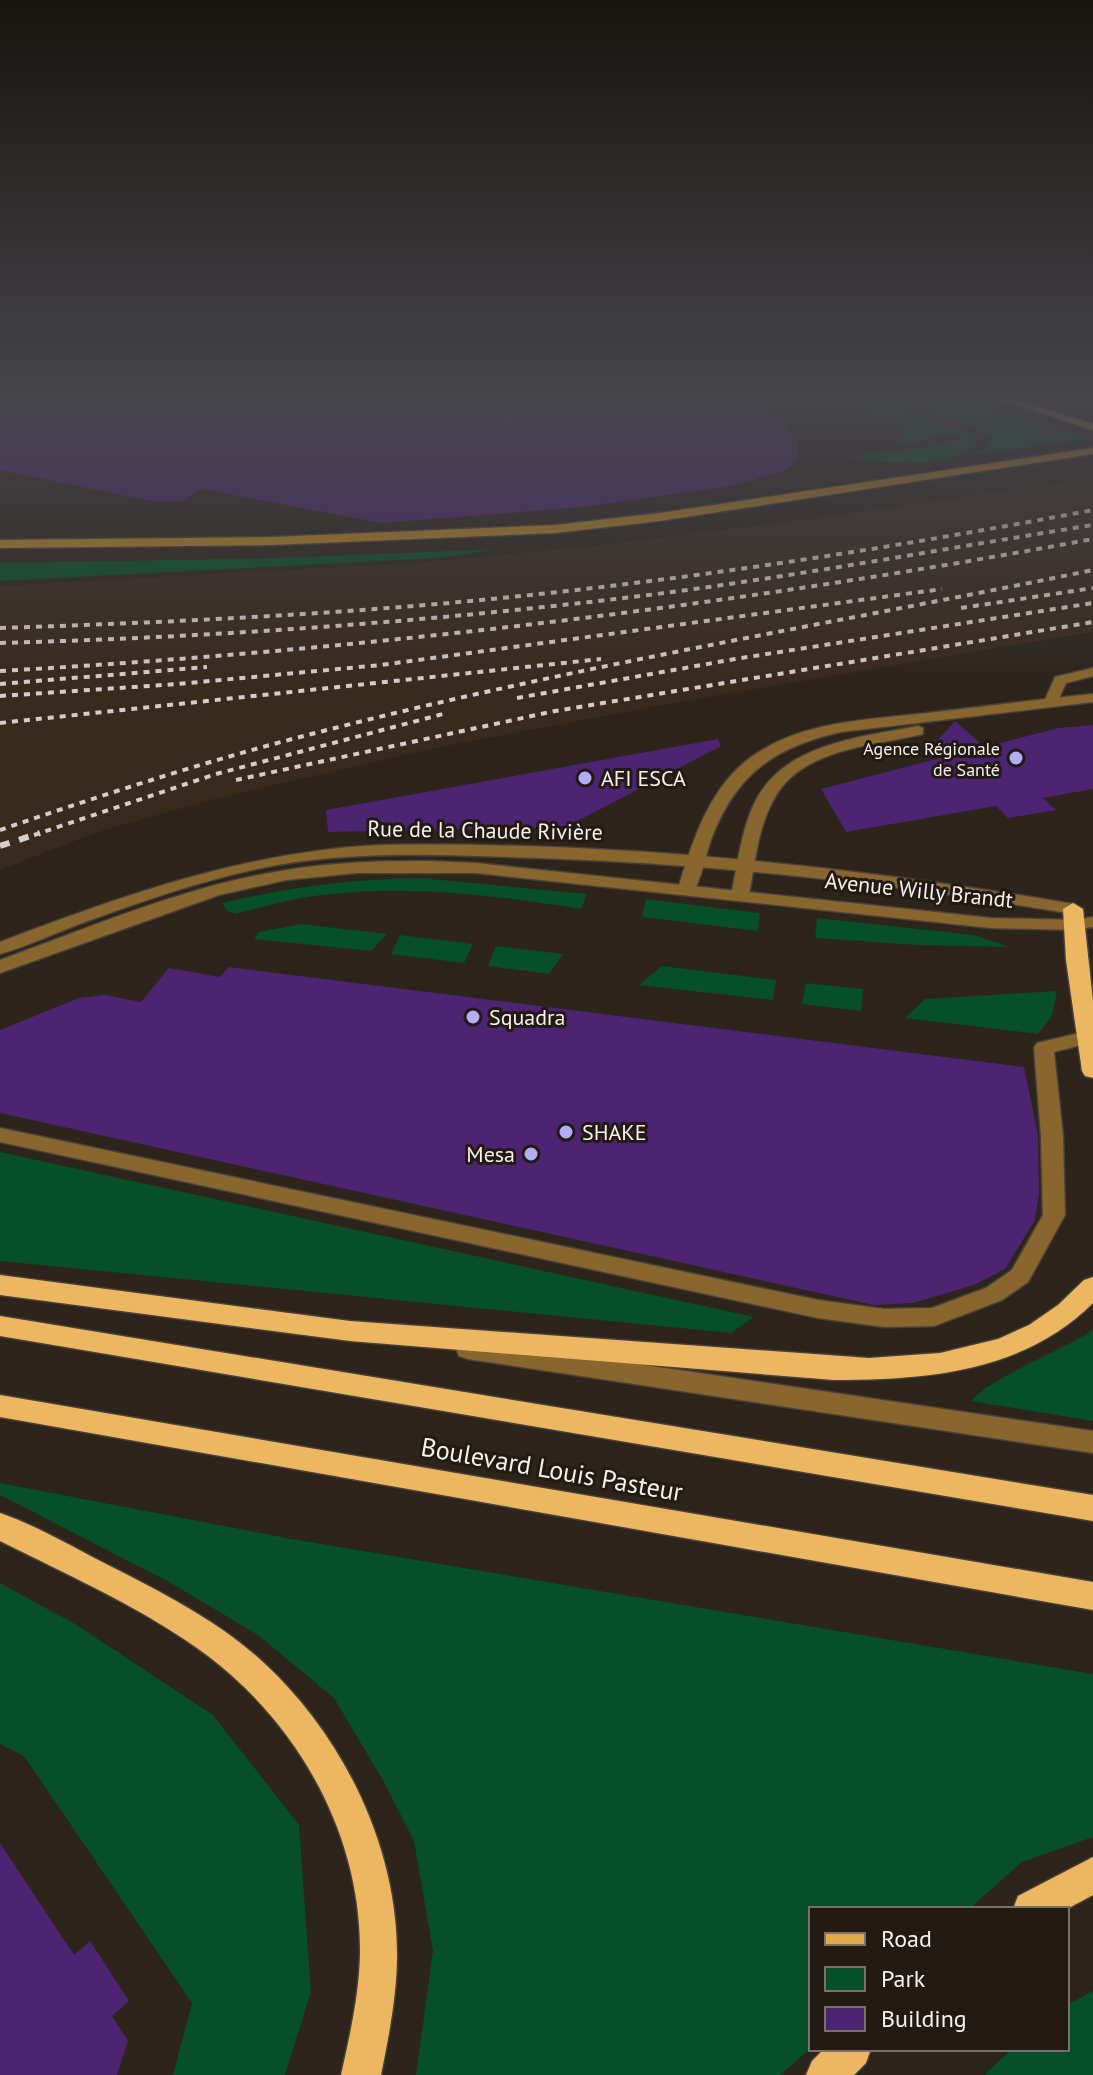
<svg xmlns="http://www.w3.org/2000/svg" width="1093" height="2075" viewBox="0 0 1093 2075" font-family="'PT Sans',sans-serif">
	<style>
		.built { fill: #392a1e }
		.green { fill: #064f27 }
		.building { fill: #4c2471 }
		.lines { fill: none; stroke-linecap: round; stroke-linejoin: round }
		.service-casing { stroke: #494139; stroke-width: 3 }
		.minor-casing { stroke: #494139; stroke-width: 3 }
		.tertiary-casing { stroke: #494139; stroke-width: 3 }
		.secondary-casing { stroke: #494139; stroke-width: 3 }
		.primary-casing { stroke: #494139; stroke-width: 3 }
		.trunk-casing { stroke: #494139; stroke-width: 3 }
		.service { fill: #88662d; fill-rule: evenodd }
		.minor { fill: #88662d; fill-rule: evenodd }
		.tertiary { fill: #88662d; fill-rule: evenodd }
		.secondary { fill: #c08922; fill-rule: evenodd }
		.primary { fill: #e0a849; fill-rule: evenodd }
		.trunk { fill: #ecb760; fill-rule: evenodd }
		.rail-far1 { stroke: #d5cdc8; stroke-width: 4; stroke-dasharray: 6 6; stroke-linecap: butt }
		.rail { stroke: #d5cdc8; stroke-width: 6; stroke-dasharray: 10 10; stroke-linecap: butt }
		.poi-dot { fill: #b0aefa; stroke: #231a13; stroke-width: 3 }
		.labels { text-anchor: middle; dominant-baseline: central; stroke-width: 6; stroke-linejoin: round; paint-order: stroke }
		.far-poi-label { font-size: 18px; fill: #f7f0eb; stroke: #231a13; text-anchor: end }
		.poi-label { font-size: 22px; fill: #f7f0eb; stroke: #231a13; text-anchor: start }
		.street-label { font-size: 22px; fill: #f7f0eb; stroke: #231a13 }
		.near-street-label { font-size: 26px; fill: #f7f0eb; stroke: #231a13 }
	</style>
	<rect width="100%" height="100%" fill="#2d241c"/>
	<!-- built -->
	<path class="built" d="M1093 478V632L684 701 435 748 214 799 98 832 0 870V586L404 564 607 545 804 520Z"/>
	<!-- green -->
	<g class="green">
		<path d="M822 394H853L969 432 978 439 977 444C948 469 886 464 850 457 887 447 925 454 960 437 939 429 917 449 894 445L909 429Z"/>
		<path d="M872 394H944L1088 439 974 455 988 445 991 439 980 429Z"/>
		<path d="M500 549 436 558 0 581V563L281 558Z"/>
		<path d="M421 878 587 894 581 909C497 896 416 885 331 894 298 897 266 906 235 914L227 911 222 903C290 887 351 879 421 878Z"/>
		<path d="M646 899 760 913 758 931 642 917Z"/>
		<path d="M817 918 974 935 1010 947 917 945 815 938Z"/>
		<path d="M301 924 387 934 371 951 254 939 259 932Z"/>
		<path d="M400 935 473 944 464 963 391 954Z"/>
		<path d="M496 946 563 954 549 974 488 966Z"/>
		<path d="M662 966 776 980 773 1000 639 985Z"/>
		<path d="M806 983 863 989 861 1011 802 1004Z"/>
		<path d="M1057 991 1052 1016 1038 1034 905 1018 925 999Z"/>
		<path d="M0 1152 754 1317 731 1333 0 1261Z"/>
		<path d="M1093 1330V1421L971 1401C997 1373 1057 1354 1093 1330Z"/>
		<path d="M0 1483 292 1539 1093 1674V1837L1022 1862 969 1909H811V2048L780 2075H416L433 1951 414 1841 384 1782 334 1698 258 1635 169 1582 0 1495Z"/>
		<path d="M0 1583 75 1624 213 1715 299 1825 311 1992 285 2075H173L192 2003 24 1756 0 1744Z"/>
		<path d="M1093 1991V2075H984L1012 2049H1067V2005Z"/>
	</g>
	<!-- building -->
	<g class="building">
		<path d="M0 394H741L786 426 798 443 797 455 792 466 782 471 737 485 584 507 381 523 202 489 182 501H151L0 470Z"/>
		<path d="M955 721 985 747 1058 728 1093 725V789L1043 798 1056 810 1008 818 996 806 846 832 821 789 948 756 935 743Z"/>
		<path d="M718 739 721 746 566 827 328 832 326 810Z"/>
		<path d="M229 967 1024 1067 1038 1135 1039 1194 1035 1220 1005 1269 974 1285 913 1303 874 1305 0 1113V1030L79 998 105 995 141 1002 169 968 220 977Z"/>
		<path d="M0 1843 74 1955 90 1941 129 2001 112 2016 128 2041 117 2075H0Z"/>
	</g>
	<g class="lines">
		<!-- service casing -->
		<g class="service-casing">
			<g id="service">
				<path d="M1093 668V676L1066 683 1056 705H1046L1044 702 1055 677Z"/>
				<path d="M1088 1031 1093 1032V1042L1054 1052 1063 1136 1065 1215 1028 1282 1002 1300 934 1326 884 1327 818 1318 0 1142V1128L818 1300 884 1309 932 1308 986 1288 1012 1270 1043 1215 1041 1136 1034 1048 1037 1043Z"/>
				<path d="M468 1339 1093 1431V1453L468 1359 459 1356 456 1349 459 1342Z"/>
			</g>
		</g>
		<!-- minor casing -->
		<g class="minor-casing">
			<g id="minor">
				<path d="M1093 694V702L841 732C774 747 735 775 711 840 705 857 702 877 693 893H681L678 889C692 842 709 788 750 758 802 719 874 720 936 712 988 706 1041 699 1093 694Z"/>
				<path d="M918 726 923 728V734C874 746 801 748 774 799 758 827 755 863 749 895L746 899H734L731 895C738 864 741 829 756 800 786 743 862 737 918 726Z"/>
				<path d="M1093 917V927L1073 930 1064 925 1067 921Z"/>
			</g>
		</g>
		<!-- tertiary casing -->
		<g class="tertiary-casing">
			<g id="tertiary">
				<path d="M379 845C611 841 844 865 1073 904L1082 909 1073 914C896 884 717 864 537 858 450 855 363 850 277 865 211 877 148 899 85 922 57 932 29 946 0 954V942C124 895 245 852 379 845Z"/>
				<path d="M428 861 476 863 991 918 1073 920 1082 925 1073 930 991 928 476 873H357L286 880 219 895 0 973V960C94 926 188 885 287 870 334 862 381 861 428 861Z"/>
			</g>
		</g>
		<!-- secondary casing -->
		<g class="secondary-casing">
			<path id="secondary" d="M1093 448V454L660 521 555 533 271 545 0 548V540L271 537 555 525 660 513Z"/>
		</g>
		<!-- primary casing -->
		<g class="primary-casing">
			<path id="primary" d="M982 394H999L1093 424V430Z"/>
		</g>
		<!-- trunk casing -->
		<g class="trunk-casing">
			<g id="trunk">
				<path d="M1073 903 1083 909 1093 1001V1078L1085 1076 1082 1071 1066 960 1063 909Z"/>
				<path d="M0 1275 350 1321 869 1358 940 1353 998 1339 1029 1325 1058 1305 1084 1280 1093 1277V1303C1024 1372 927 1380 834 1380L350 1341 0 1295Z"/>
				<path d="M0 1316 1093 1495V1521L0 1336Z"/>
				<path d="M0 1395 1093 1582V1610L0 1417Z"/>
				<path d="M0 1513C38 1526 74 1548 110 1566 163 1593 220 1622 264 1663 343 1736 397 1846 397 1954 397 1995 389 2035 381 2075H341C350 2035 359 1995 360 1955 362 1837 300 1726 208 1656 145 1609 70 1576 0 1541Z"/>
				<path d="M1093 1857V1895L1067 1909H1013L1018 1896Z"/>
				<path d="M824 2049H871L866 2063 854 2075H806L812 2061Z"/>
			</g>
		</g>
		<!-- service -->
		<use href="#service" class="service"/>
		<!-- minor -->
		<use href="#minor" class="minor"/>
		<!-- tertiary -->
		<use href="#tertiary" class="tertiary"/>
		<!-- secondary -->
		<use href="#secondary" class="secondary"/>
		<!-- primary -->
		<use href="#primary" class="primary"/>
		<!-- trunk -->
		<use href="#trunk" class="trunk"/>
		<!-- rail-far1 -->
		<g class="rail-far1">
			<path d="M961 608 1093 588"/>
			<path d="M0 628C183 622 367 613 549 593 732 573 913 544 1093 510"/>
			<path d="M0 643C220 637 439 621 657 594 803 575 948 548 1093 525"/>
			<path d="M0 671C368 650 731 606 1093 539"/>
			<path d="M0 684 207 667"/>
			<path d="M0 696 178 684 381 665 942 589"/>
			<path d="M517 698 735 659 1093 603"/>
			<path d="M0 723 601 659"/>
			<path d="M236 780 555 711 1093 622"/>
			<path d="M0 830C111 792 222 756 335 728 585 664 841 622 1093 570"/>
			<path d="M34 835 216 774 443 714"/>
		</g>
		<!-- rail -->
		<path class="rail" d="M0 846 40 833"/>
	</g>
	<!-- sky -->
	<linearGradient id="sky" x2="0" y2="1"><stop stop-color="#19140f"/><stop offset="0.58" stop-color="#46454b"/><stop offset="1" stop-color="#46454b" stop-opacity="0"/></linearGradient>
	<rect width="1093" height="685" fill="url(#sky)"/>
	<!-- markers -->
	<g class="poi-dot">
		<circle cx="1016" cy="758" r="8"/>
		<circle cx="585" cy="778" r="8"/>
		<circle cx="473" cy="1017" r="8"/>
		<circle cx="566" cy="1132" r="8"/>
		<circle cx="531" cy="1154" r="8"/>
	</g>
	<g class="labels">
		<!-- far-poi labels -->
		<g class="far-poi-label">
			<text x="1000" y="748">Agence Régionale<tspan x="1000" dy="21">de Santé</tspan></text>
		</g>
		<!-- poi labels -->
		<g class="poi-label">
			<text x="601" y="778">AFI ESCA</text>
			<text x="489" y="1017">Squadra</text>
			<text x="582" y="1132">SHAKE</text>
			<text x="515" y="1154" text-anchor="end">Mesa</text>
		</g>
		<!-- street labels -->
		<g class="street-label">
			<text transform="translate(485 830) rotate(1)">Rue de la Chaude Rivière</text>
			<text transform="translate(919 890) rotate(6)">Avenue Willy Brandt</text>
		</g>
		<!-- near-street labels -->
		<g class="near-street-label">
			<text transform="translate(552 1469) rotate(10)">Boulevard Louis Pasteur</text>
		</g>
	</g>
	<!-- legend -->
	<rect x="809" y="1907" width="260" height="144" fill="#231a13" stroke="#787069" stroke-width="2"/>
	<rect x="825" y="1933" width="40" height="12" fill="#e0a849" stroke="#787069" stroke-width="2"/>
	<text x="881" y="1947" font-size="24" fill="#f7f0eb">Road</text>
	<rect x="825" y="1967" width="40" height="24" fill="#064f27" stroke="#787069" stroke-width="2"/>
	<text x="881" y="1987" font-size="24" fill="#f7f0eb">Park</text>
	<rect x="825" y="2007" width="40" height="24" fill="#4c2471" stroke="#787069" stroke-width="2"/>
	<text x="881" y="2027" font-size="24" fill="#f7f0eb">Building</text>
</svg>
